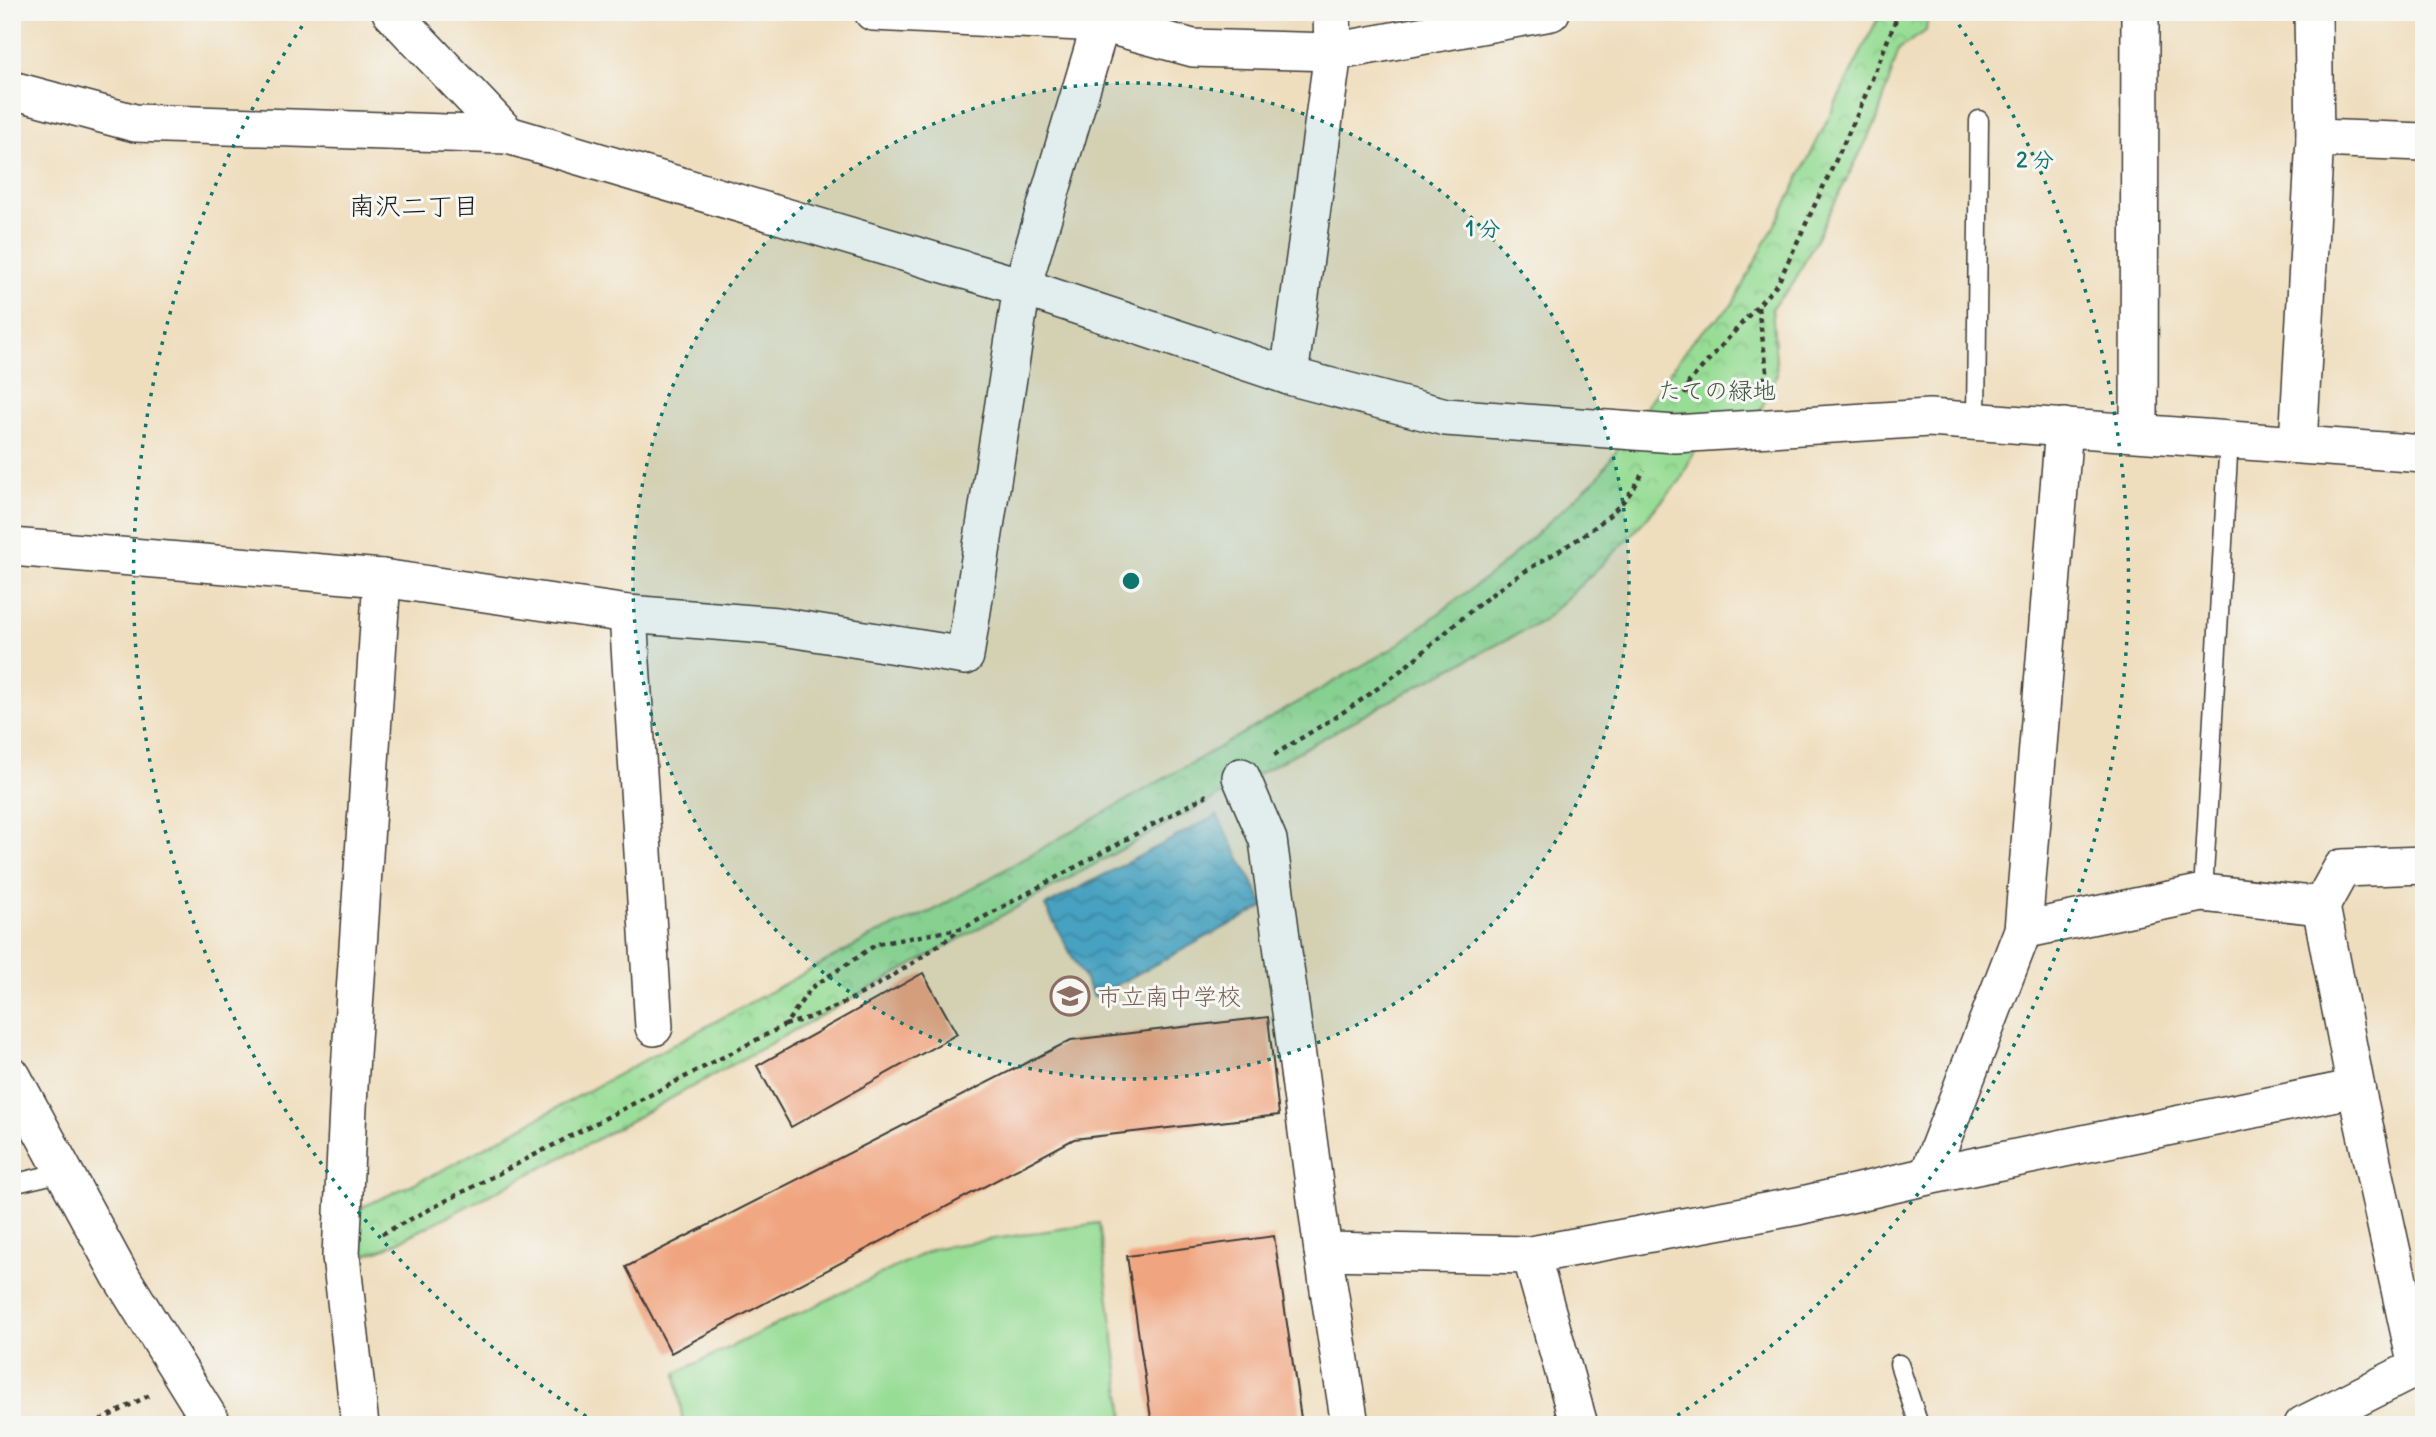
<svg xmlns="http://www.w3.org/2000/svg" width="2436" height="1437" viewBox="0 0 2436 1437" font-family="Delius,'Klee One',sans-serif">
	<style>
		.park { fill: url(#park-crowns); stroke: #5a7c59; stroke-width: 2 }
		.pitch { fill: #98dd96; stroke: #5a7c59; stroke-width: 2 }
		.water { fill: url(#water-waves); stroke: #366274; stroke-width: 2 }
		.building { fill: #f0a47f }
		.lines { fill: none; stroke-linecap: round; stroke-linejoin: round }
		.lane-casing { stroke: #3c3934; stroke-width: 21 }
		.street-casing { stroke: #3c3934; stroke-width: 40 }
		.path { stroke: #3c3934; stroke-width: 4.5; stroke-dasharray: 5 5; stroke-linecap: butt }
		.lane { stroke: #fff; stroke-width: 18 }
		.street { stroke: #fff; stroke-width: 37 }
		.ring { fill: none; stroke: #0f766e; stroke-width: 3.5; stroke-dasharray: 3.5 7 }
		.labels { text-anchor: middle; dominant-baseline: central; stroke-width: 6; stroke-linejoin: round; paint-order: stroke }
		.park-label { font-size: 24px; fill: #415641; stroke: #f6f6f2 }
		.education-label { font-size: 24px; fill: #785e54; stroke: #f6f6f2; text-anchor: start }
		.neighbourhood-label { font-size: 26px; fill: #1c1c1c; stroke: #f6f6f2 }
		.centre { fill: #0f766e; stroke: #f6f6f2; stroke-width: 3.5 }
		.ring-label { font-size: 21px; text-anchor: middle; font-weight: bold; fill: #0f766e; stroke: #f6f6f2; stroke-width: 6; stroke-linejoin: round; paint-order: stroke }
	</style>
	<defs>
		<pattern id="park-crowns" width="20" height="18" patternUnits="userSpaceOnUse" patternTransform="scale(1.75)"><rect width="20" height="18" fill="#98dd96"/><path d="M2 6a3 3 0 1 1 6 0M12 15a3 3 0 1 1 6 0" fill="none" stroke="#82bd81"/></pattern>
		<pattern id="water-waves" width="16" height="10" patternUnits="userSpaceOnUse" patternTransform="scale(1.75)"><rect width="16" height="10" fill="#4fa8cd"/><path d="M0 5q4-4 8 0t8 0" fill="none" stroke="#4188a6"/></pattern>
	</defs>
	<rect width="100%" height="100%" fill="#f6f6f2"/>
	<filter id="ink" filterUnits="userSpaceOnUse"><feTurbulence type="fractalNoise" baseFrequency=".0143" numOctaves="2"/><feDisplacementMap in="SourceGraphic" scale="14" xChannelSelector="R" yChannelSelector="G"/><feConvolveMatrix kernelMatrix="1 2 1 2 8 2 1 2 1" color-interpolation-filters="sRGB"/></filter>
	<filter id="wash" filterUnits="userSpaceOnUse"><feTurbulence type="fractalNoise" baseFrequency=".00686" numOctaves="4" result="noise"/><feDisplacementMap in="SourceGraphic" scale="28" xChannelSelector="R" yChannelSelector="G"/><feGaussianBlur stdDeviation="1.57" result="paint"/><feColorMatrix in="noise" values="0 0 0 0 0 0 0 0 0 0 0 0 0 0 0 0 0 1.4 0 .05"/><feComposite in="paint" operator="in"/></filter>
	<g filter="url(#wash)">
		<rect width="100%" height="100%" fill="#efdebe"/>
		<!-- park -->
		<path class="park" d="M1881 12H1928L1926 31 1899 49 1877 120 1793 284 1772 307 1777 374 1749 436 1698 441 1681 480 1623 544 1543 621 1421 684 592 1142 386 1248 345 1262 347 1214 439 1172 876 934 932 911 1393 648 1500 567 1598 477 1691 342 1732 305 1785 206Z"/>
		<!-- pitch -->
		<path class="pitch" d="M1099 1223 1125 1425H683L676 1373 935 1248Z"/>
		<!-- water -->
		<path class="water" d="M1217 815 1265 906 1094 997 1045 906Z"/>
		<g id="blocks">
			<!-- building -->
			<g class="building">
				<path d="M923 973 957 1034 791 1127 757 1066Z"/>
				<path d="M1268 1017 1279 1115 1074 1139 671 1353 626 1267 1071 1040Z"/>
				<path d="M1274 1236 1302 1425H1152L1127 1256Z"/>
			</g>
		</g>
	</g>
	<g filter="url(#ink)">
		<use href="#blocks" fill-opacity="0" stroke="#3c3934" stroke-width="2"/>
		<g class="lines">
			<!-- lane casing -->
			<g class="lane-casing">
				<g id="lane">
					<path d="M1976 422 1979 120"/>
					<path d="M2203 893 2229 438"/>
					<path d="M12 1184 63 1172"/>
					<path d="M1899 1364 1919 1425"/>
				</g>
			</g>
			<!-- street casing -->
			<g class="street-casing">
				<g id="street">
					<path d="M391 12 508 135"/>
					<path d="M873 12 1101 23 1193 48 1333 52 1551 12"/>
					<path d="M12 90 135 123 508 135 1022 287 1289 376 1446 417 1675 434 1929 418 2424 454"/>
					<path d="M2315 138 2424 142"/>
					<path d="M1289 376 1333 52 1332 12"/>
					<path d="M2139 432 2140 12"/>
					<path d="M2298 444 2315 138 2313 12"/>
					<path d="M12 547 382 578 628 614 777 626 965 656 1022 287 1101 23V12"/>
					<path d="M628 614 654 1027"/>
					<path d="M1241 777 1268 840 1323 1251 1350 1425"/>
					<path d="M2321 906 2356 1088 2417 1367"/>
					<path d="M2023 930 2203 893 2321 906 2342 868 2424 865"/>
					<path d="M12 1076 120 1275 213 1425"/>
					<path d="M1928 1176 2023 930 2064 427"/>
					<path d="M1323 1251 1531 1255 1798 1206 1928 1176 2356 1088"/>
					<path d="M1531 1255 1579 1425"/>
					<path d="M360 1425 341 1256 349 1086 382 578"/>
					<path d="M2303 1425 2424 1364"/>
				</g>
			</g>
			<!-- path -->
			<g class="path">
				<path d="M1758 307 1767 371 1760 391"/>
				<path d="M1685 395 1689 382 1778 283 1859 111 1899 12"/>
				<path d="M1274 755C1310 732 1348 711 1382 685 1425 653 1462 615 1506 584 1555 549 1617 527 1644 470"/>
				<path d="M785 1025C849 1008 907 968 960 930"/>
				<path d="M382 1234 785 1025 811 988 877 944 964 928 1207 795"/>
				<path d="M91 1425 150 1395"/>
			</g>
			<!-- lane -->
			<use href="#lane" class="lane"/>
			<!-- street -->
			<use href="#street" class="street"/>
		</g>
	</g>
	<!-- distance rings -->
	<circle cx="1131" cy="581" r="498" fill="#0f766e" fill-opacity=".12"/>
	<g class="ring">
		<circle cx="1131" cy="581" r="498"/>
		<path d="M595 1422A997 997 0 0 1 309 16M1953 16A997 997 0 0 1 1667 1422"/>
	</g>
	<!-- icons -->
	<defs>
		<g id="school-ring" transform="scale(2.0125)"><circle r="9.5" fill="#f6f6f2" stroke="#8d6e63" stroke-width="1.5"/><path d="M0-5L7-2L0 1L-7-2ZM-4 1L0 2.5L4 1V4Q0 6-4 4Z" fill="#8d6e63"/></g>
	</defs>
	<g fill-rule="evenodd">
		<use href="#school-ring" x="1070" y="996"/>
	</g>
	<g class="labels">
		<!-- park labels -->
		<g class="park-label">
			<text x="1717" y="390">たての緑地</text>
		</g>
		<!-- education labels -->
		<g class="education-label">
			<text x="1097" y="996">市立南中学校</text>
		</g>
		<!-- neighbourhood labels -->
		<g class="neighbourhood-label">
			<text x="414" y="205">南沢二丁目</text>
		</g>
	</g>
	<circle cx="1131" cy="581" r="10" class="centre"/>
	<g class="ring-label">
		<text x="2035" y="167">2 分</text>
		<text x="1483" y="236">1 分</text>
	</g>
	<!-- margin -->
	<rect width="2436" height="1437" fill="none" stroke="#f6f6f2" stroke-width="42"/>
</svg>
